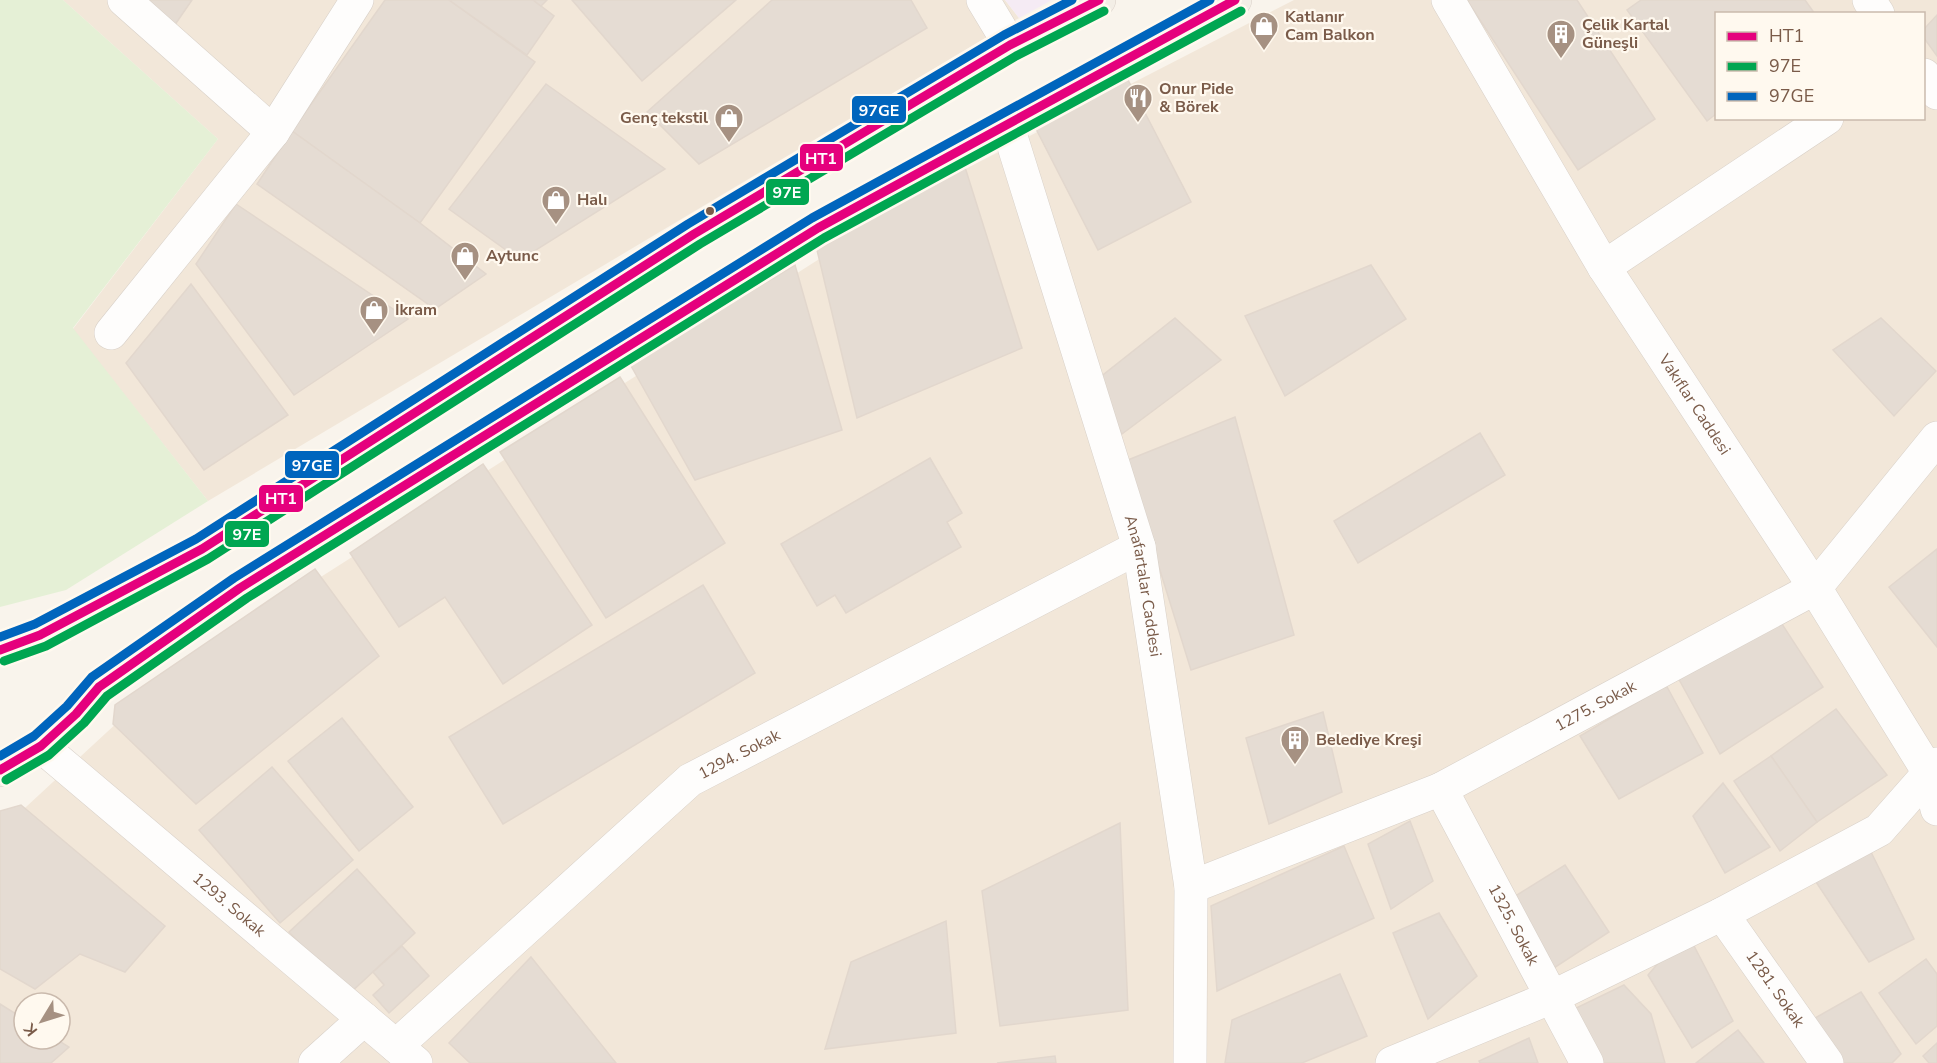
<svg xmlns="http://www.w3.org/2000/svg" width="1937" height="1063" viewBox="0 0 1937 1063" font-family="'Nunito Sans',sans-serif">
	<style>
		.residential { fill: #f2e7d9; fill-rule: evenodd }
		.education { fill: #f5ebf4 }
		.green { fill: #e5f0d6 }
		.building { fill: #e5dcd3; stroke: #e2d7cd; stroke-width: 1.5 }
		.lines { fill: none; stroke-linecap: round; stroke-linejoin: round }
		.minor-casing { stroke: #d8d0c8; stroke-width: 34 }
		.major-casing { stroke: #dad1c9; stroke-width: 34 }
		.minor { stroke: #fefdfc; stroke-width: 33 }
		.major { stroke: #f3eee6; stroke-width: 33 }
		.bus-1-casing { stroke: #fff9ef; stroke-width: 14 }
		.bus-2-casing { stroke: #fff9ef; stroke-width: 14 }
		.bus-3-casing { stroke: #fff9ef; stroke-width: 14 }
		.bus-1 { stroke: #e5007d; stroke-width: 9 }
		.bus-2 { stroke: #00a651; stroke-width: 9 }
		.bus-3 { stroke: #0065bd; stroke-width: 9 }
		.bus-dot { fill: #7a5b49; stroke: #fff9ef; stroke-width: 2 }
		.labels { text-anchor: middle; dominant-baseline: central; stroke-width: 4.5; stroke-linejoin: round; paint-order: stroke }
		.poi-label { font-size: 16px; font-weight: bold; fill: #7a5b49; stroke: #fff9ef; text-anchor: start }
		.street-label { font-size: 16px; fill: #7a5b49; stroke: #fff9ef }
		.line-badge { stroke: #fff9ef; stroke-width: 2 }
		.badge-label { font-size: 16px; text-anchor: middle; font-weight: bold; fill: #fff }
	</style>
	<rect width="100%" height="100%" fill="#f9f4ec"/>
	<!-- residential -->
	<g class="residential">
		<path d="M63 0H1005L1019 18 208 501 73 329 218 139Z"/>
		<path d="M1294 0H1937V1063H0V831L133 708 291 596 940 182ZM1716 14H1924V118H1716ZM24 1003H60V1039H24Z"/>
	</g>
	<!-- education -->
	<path class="education" d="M1005 0H1052L1019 18Z"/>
	<!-- green -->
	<path class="green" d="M0 0H63L218 139 73 328 208 501 66 590 0 607Z"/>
	<!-- building -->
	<g class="building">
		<path d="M142 0H192L172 29Z"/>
		<path d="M385 0H449L535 62 420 223 292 131Z"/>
		<path d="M449 0H533L554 16 527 55Z"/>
		<path d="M533 0H547L541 6Z"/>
		<path d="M572 0H736L642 81Z"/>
		<path d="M772 0H911L927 28 699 164 647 112Z"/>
		<path d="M1467 0H1577L1655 119 1578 170Z"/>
		<path d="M1641 0H1805L1815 14H1716V114L1707 121 1627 10Z"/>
		<path d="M1937 15V56L1924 38V29Z"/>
		<path d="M1126 76 1191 202 1098 250 1033 123Z"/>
		<path d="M546 84 665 169 520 260 449 209Z"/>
		<path d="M292 131 420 223 486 274 435 309 257 184Z"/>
		<path d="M964 164 1022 348 857 418 817 250Z"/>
		<path d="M236 204 408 319 294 395 196 264Z"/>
		<path d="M795 265 842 430 695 480 630 364Z"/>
		<path d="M1371 265 1406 319 1285 396 1245 316Z"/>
		<path d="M191 284 288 415 204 470 126 363Z"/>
		<path d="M1175 318 1221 360 1122 434 1094 382Z"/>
		<path d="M1881 318 1936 371 1894 416 1833 350Z"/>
		<path d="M620 377 725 543 606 618 500 452Z"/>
		<path d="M1235 417 1294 635 1191 670 1131 477 1123 462Z"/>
		<path d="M1480 433 1505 475 1358 563 1334 521Z"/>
		<path d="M930 458 962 513 947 522 961 547 846 613 835 595 817 606 781 544Z"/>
		<path d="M483 464 592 625 503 684 445 597 399 627 350 553Z"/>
		<path d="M1937 549V647L1889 587Z"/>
		<path d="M315 569 379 656 196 804 113 724 115 705Z"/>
		<path d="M703 585 755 673 503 824 449 737Z"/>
		<path d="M1778 618 1823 687 1720 754 1676 674Z"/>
		<path d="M1666 685 1703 753 1619 799 1580 736Z"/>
		<path d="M1836 709 1887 775 1817 822 1771 756Z"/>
		<path d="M1323 712 1342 792 1269 824 1246 738Z"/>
		<path d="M342 718 413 807 359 851 288 761Z"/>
		<path d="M1771 756 1817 822 1780 851 1734 781Z"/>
		<path d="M272 767 353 860 280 923 199 830Z"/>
		<path d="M1723 783 1770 847 1725 873 1693 816Z"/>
		<path d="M21 805 165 926 125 972 80 954 35 989 0 969V811Z"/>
		<path d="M1410 821 1433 881 1391 909 1368 844Z"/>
		<path d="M1120 823 1128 1010 1000 1026 982 891Z"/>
		<path d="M1344 846 1374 918 1217 991 1211 906Z"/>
		<path d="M1868 846 1914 939 1869 962 1816 882Z"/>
		<path d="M1565 865 1609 932 1554 968 1512 898Z"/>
		<path d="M357 869 415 933 348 995 289 932Z"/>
		<path d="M1439 913 1477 976 1428 1019 1393 933Z"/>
		<path d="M946 921 956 1033 825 1049 851 962Z"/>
		<path d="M1692 942 1733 1021 1692 1048 1648 975 1665 955Z"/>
		<path d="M402 946 429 976 389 1013 373 995 384 985 373 972Z"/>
		<path d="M531 957 616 1063H470L449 1043Z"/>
		<path d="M1926 959 1937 974V1026L1916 1044 1879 993Z"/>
		<path d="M1340 974 1367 1036 1302 1063H1225L1232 1020Z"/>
		<path d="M1624 985 1651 1014 1665 1063H1603L1572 1010Z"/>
		<path d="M1861 992 1901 1054 1892 1063H1837L1808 1022Z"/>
		<path d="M0 1004 24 1019V1039H56L69 1047 51 1063H0Z"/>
		<path d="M1738 1030 1764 1063H1696Z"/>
		<path d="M1529 1038 1538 1063H1480L1479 1061Z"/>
		<path d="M1937 1043V1063H1929L1923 1056Z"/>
		<path d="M1055 1056 1056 1063H997Z"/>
	</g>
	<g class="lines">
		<!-- minor casing -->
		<g class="minor-casing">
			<g id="minor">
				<path d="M124 0 273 132"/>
				<path d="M983 0 1010 45"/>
				<path id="s1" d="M1448 0 1604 267 1815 588 1928 771 1937 809"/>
				<path d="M1869 0 1878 14"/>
				<path d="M1924 75 1937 93"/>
				<path id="s2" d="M1007 124 1139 547 1191 887 1190 1063"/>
				<path d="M1604 267 1827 118"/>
				<path d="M111 333 273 132 357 0"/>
				<path id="s3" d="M41 746 416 1063"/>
				<path id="s4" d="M1441 789 1587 1063"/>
				<path id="s5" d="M1191 887 1441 789 1815 588 1937 438"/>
				<path id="s6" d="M1722 914 1827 1063"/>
				<path id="s7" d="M396 1046 690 780 1139 547"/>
				<path d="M315 1063 364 1019"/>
				<path d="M1392 1063 1552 997 1722 914 1879 830 1937 764"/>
			</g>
		</g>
		<!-- major casing -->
		<g class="major-casing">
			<g id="major">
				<path d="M0 650 40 635 202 549 694 234 1010 45 1099 0"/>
				<path d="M0 770 41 746 76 714 99 687 240 588 818 228 1235 0"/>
			</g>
		</g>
		<!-- minor -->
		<use href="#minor" class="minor"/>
		<!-- major -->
		<use href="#major" class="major"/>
		<!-- bus-1 casing -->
		<g class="bus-1-casing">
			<g id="bus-1">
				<path d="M0 650 40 635 202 549 694 234 1010 45 1099 0"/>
				<path d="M0 770 41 746 76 714 99 687 240 588 818 228 1235 0"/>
			</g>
		</g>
		<!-- bus-2 casing -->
		<g class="bus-2-casing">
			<g id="bus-2">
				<path d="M4 661 46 646 208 559 700 244 1016 56 1104 11"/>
				<path d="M6 780 49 755 84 723 107 696 247 598 824 238 1241 11"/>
			</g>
		</g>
		<!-- bus-3 casing -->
		<g class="bus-3-casing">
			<g id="bus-3">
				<path d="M0 637 35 624 196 539 688 224 1004 35 1072 0"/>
				<path d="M0 756 34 736 67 706 92 677 234 578 812 218 1210 0"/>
			</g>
		</g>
		<!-- bus-1 -->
		<use href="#bus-1" class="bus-1"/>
		<!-- bus-2 -->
		<use href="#bus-2" class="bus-2"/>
		<!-- bus-3 -->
		<use href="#bus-3" class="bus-3"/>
	</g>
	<!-- icons -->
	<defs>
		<g id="shop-pin" transform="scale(1.5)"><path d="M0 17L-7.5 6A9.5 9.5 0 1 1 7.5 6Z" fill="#a69182" stroke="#fff9ef"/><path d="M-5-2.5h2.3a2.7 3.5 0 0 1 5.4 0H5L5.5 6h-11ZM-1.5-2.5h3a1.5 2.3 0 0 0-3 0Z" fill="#fff"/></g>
		<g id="building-pin" transform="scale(1.5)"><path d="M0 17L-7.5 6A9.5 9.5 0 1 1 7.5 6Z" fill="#a69182" stroke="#fff9ef"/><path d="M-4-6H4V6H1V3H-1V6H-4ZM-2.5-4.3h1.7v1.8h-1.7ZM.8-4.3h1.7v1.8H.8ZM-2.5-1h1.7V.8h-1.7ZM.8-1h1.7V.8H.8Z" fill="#fff"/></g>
		<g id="restaurant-pin" transform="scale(1.5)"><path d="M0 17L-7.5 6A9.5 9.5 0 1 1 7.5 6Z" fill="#a69182" stroke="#fff9ef"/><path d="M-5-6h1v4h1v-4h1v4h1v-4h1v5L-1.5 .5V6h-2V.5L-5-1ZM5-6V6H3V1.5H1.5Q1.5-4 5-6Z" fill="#fff"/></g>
	</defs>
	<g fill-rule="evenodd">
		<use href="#shop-pin" x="1264" y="26"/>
		<use href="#building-pin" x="1561" y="34"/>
		<use href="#restaurant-pin" x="1138" y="98"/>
		<use href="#shop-pin" x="729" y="118"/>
		<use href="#shop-pin" x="556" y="200"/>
		<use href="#shop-pin" x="465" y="256"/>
		<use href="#shop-pin" x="374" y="310"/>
		<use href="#building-pin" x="1295" y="740"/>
	</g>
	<!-- markers -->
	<circle class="bus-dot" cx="710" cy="211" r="5"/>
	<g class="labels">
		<!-- poi labels -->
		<g class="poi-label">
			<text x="1285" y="17">Katlanır<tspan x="1285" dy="18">Cam Balkon</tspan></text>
			<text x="1582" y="25">Çelik Kartal<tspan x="1582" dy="18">Güneşli</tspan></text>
			<text x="1159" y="89">Onur Pide<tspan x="1159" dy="18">&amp; Börek</tspan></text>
			<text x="708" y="118" text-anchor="end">Genç tekstil</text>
			<text x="577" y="200">Halı</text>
			<text x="486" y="256">Aytunc</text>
			<text x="395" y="310">İkram</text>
			<text x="1316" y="740">Belediye Kreşi</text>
		</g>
		<!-- street labels -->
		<g class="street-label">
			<text stroke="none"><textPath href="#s1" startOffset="474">Vakıflar Caddesi</textPath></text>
			<text stroke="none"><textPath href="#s2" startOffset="482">Anafartalar Caddesi</textPath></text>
			<text stroke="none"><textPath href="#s5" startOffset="444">1275. Sokak</textPath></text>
			<text stroke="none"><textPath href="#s7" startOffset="452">1294. Sokak</textPath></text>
			<text stroke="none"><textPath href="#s3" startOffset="246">1293. Sokak</textPath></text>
			<text stroke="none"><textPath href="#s4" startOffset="154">1325. Sokak</textPath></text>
			<text stroke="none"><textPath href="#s6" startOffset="92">1281. Sokak</textPath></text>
		</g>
	</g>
	<g class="line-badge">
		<rect x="851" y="95" width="56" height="29" rx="6" fill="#0065bd"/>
		<rect x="799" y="143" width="45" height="29" rx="6" fill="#e5007d"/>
		<rect x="765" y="178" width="45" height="28" rx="6" fill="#00a651"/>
		<rect x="284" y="450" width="56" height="29" rx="6" fill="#0065bd"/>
		<rect x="258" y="484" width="46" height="29" rx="6" fill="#e5007d"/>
		<rect x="224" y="520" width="46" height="28" rx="6" fill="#00a651"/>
	</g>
	<g class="badge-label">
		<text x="879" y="116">97GE</text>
		<text x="821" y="164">HT1</text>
		<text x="787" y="198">97E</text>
		<text x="312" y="471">97GE</text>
		<text x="281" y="504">HT1</text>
		<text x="247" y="540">97E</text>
	</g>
	<!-- legend -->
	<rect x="1715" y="12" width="210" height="108" fill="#fff9ef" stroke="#cabaad" stroke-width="1.5"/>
	<rect x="1727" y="32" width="30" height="9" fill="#e5007d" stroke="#cabaad" stroke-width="1.5"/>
	<text x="1769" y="42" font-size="18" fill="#7a5b49">HT1</text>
	<rect x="1727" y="62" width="30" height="9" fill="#00a651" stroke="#cabaad" stroke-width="1.5"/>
	<text x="1769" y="72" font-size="18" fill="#7a5b49">97E</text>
	<rect x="1727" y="92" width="30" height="9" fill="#0065bd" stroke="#cabaad" stroke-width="1.5"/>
	<text x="1769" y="102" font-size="18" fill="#7a5b49">97GE</text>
	<!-- north arrow -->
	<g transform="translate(42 1021) rotate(232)"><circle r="28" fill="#fff9ef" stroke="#cabaad" stroke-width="1.5"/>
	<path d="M0-4.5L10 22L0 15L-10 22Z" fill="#a69182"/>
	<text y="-9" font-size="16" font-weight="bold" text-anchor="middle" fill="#7a5b49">K</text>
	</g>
</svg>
